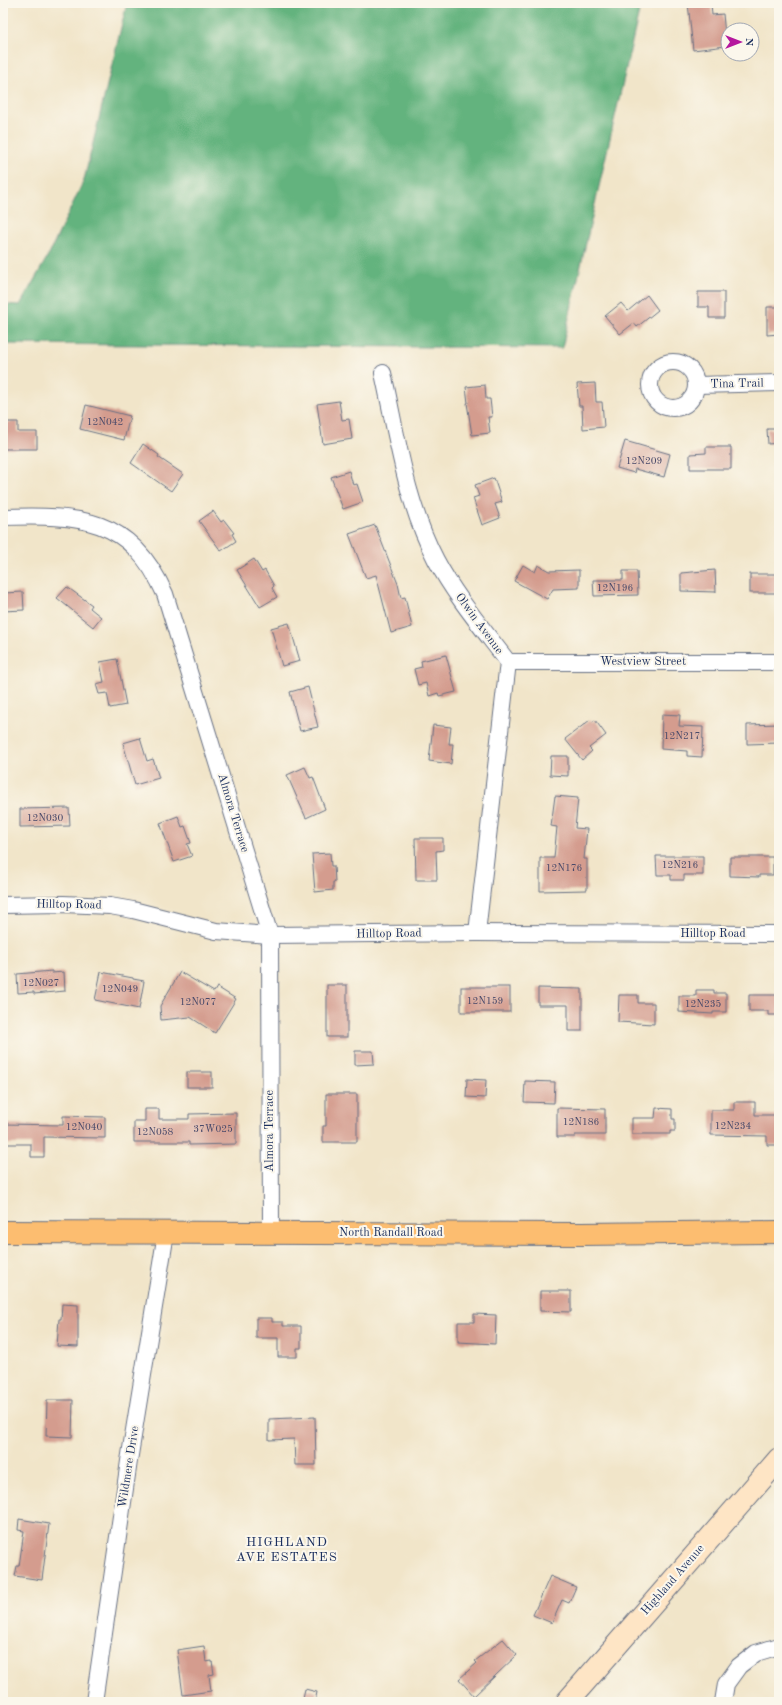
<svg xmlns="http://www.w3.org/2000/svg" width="782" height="1705" viewBox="0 0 782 1705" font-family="'Old Standard TT',serif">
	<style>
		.forest { fill: #64b37e; stroke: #40716e }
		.building { fill: #d49c8e }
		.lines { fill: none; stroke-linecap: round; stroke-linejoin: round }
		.street-casing { stroke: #666f83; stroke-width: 18 }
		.secondary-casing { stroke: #666f83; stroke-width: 24 }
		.primary-casing { stroke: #666f83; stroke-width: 24 }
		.street { stroke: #fff; stroke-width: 16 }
		.secondary { stroke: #fee5c5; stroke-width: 22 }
		.primary { stroke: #fcbd6f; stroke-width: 22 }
		.labels { text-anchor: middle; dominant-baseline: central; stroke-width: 4; stroke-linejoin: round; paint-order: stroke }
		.number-label { font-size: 10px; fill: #494a6a }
		.street-label { font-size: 12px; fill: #1b2f5e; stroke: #fbf7ec }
		.neighbourhood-label { font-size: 13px; letter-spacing: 1px; fill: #1b2f5e; stroke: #fbf7ec }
	</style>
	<rect width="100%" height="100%" fill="#fbf7ec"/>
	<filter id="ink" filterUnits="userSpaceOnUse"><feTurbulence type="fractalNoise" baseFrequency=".025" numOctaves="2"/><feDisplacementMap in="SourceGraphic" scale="8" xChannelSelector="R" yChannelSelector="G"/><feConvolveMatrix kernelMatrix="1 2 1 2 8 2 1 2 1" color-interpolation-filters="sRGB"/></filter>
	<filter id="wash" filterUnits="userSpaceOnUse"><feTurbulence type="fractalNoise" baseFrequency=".012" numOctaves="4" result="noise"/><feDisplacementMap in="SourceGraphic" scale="16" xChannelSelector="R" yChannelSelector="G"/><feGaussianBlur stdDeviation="0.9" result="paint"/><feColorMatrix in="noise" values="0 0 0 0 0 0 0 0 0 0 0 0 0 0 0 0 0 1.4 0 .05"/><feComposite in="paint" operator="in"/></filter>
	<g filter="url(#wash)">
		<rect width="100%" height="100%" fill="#f1e5c9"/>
		<!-- forest -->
		<path class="forest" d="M127 3H641L562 348 3 344V304L20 305 49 254 84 180Z"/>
		<g id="blocks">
			<!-- building -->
			<g class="building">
				<path d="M688 3H711L712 15 723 14 726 46 693 50Z"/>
				<path d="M698 292H724V318H709V307H698Z"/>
				<path d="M647 295 658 310 637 327 634 323 620 334 605 316 621 303 628 311Z"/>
				<path d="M767 307H779V334L767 335Z"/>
				<path d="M595 383 596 402H602L604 427 583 429 582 406H579L577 384Z"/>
				<path d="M485 385 486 399H490L492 417H488L490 433 472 435 467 403H468L466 387Z"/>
				<path d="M339 401 342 420 349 419 352 439 323 444 317 404Z"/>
				<path d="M86 405 130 416 124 440 80 429Z"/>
				<path d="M5 422H18V432H37V449H3Z"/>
				<path d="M767 429H779V443L768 444Z"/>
				<path d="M625 441 670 454 664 477 635 469 634 473 617 468Z"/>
				<path d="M143 444 159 455 158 457 183 474 171 491 131 463Z"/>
				<path d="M706 447H731V469H690V454L706 453Z"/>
				<path d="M349 471 353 485 357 484 363 502 343 509 331 477Z"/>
				<path d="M494 478 502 502 495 504 500 518 482 525 473 498 479 496 475 485Z"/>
				<path d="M213 511 221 522 224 520 234 533 232 534 236 541 221 551 199 521Z"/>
				<path d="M375 525 398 584 401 598 405 597 412 627 391 633 376 575 366 578 349 534Z"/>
				<path d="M254 559 262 572 265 570 274 586 272 588 277 597 260 607 237 570Z"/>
				<path d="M523 565 535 572 538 565 549 571 579 570V588L553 589 547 599 514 581Z"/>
				<path d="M715 570 716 592 681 591V573Z"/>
				<path d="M623 571H637L638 595 594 596 593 580H623Z"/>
				<rect x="750" y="574" width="29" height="19"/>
				<path d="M67 587 92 605 90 608 101 617 93 627 57 598Z"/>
				<path d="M23 592 24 610 3 611V593Z"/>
				<path d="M289 623 300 661 282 666 271 628Z"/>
				<path d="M446 655 456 692 439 696 438 693 429 696 426 683 418 685 414 669 422 667 421 661Z"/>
				<path d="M117 659 126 705 110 708 107 693 99 694 96 684 104 682 100 662Z"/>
				<path d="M308 687 318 727 300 731 290 692Z"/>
				<path d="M662 714 680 715 679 726 703 727 702 757 687 756V751L661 749Z"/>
				<path d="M590 720 592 722 595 720 606 735 589 748 592 751 582 760 565 739Z"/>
				<path d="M779 724V743L747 744V725Z"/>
				<path d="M433 725 451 727 449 744H453L451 764 429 761Z"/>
				<path d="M140 738 147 761 153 759 159 778 135 785 123 743Z"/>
				<path d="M551 756H568V776L550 775Z"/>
				<path d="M305 767 310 778 313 777 325 809 306 818 287 775Z"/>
				<path d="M555 796 578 798 575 828 587 829 584 859H587V890L540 891V858H554L557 827 551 826Z"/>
				<path d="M69 808 70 826 20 827V809Z"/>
				<path d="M178 816 182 827 185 826 191 843 187 844 192 856 174 862 160 823Z"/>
				<path d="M415 838H443V850L436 851 437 880H416Z"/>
				<path d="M330 853 331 866H334L335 882H333V890L315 892 312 854Z"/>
				<path d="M656 856H703V875H684V880H671V875H657Z"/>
				<path d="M730 857H773V875H759V877L730 876Z"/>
				<path d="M52 971V973L64 972 65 991 34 994V992L18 993 17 974Z"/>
				<path d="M101 972 133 978V979L144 981 139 1009 95 1000Z"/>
				<path d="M180 972 214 992 217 987 236 999 215 1033 190 1017 161 1020 160 1006Z"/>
				<rect x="327" y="985" width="20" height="52"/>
				<rect x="461" y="987" width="49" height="25"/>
				<path d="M538 988 582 989V1031H568V1005H538Z"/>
				<path d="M696 990H714V993H726V1012H713V1014L679 1012V996H696Z"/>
				<path d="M619 995H638V1003H654V1024L618 1022Z"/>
				<path d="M749 995H779V1015H768V1011H749Z"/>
				<path d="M355 1051H373L374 1064 355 1065Z"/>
				<rect x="187" y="1072" width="25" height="15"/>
				<path d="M467 1079 486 1080 485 1098 466 1097Z"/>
				<path d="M525 1081 555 1082 554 1103 524 1102Z"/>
				<path d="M326 1094H357V1142H323V1126H326Z"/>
				<path d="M734 1102H755V1115H779V1145H767V1136L711 1135V1110H734Z"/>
				<path d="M557 1108 605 1109V1135H575V1137H557Z"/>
				<path d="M656 1108 672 1109V1119H675V1131H670V1134H632V1118H655Z"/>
				<path d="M145 1109H159V1119H189V1114L236 1113V1144L189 1145V1142H134V1121H145Z"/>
				<path d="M63 1116 105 1117V1138L44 1137V1157H31V1144H3V1124L63 1125Z"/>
				<path d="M540 1291H571V1312L540 1311Z"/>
				<path d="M62 1304 78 1305V1347L57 1346 59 1319H61Z"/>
				<path d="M474 1314 496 1315 495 1344 458 1342V1322H474Z"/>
				<path d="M256 1318H272V1322H283V1326H301V1348H297V1357H278V1338H256Z"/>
				<path d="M47 1400H73L72 1437 46 1436Z"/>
				<path d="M315 1417 316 1465H295L294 1439 269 1440V1419Z"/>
				<path d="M19 1519 49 1524 42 1580 15 1576 17 1566H19L24 1531 18 1530Z"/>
				<path d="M550 1576 576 1587 569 1603 562 1600 552 1623 533 1615Z"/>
				<path d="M503 1639 517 1655 474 1696 459 1679 477 1663 475 1661Z"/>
				<path d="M204 1646 206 1662 212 1661 214 1674 209 1675 211 1691 183 1695 177 1650Z"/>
				<path d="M305 1689 317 1692 315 1702H302Z"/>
			</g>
		</g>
	</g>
	<g filter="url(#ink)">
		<use href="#blocks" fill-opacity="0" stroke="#666f83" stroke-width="1"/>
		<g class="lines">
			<!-- street casing -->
			<g class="street-casing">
				<g id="street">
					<circle cx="673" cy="385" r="23"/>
					<path d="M383 373C397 436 406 503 436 560 455 596 483 629 508 662L477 933"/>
					<path d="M696 385 779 383"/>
					<path d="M3 517C80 515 130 516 165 594L270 935 271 1233"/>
					<path d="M508 662H779"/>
					<path d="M3 905 63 904 110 906 133 910 216 931 270 935 477 933 779 934"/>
					<path d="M94 1702 129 1461 166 1233"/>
					<path d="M723 1702 726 1684 739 1666 756 1653 779 1646"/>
				</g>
			</g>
			<!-- secondary casing -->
			<g class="secondary-casing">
				<path id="secondary" d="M567 1702 779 1459"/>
			</g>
			<!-- primary casing -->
			<g class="primary-casing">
				<path id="primary" d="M3 1232 580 1234 779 1232"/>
			</g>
			<!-- street -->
			<use href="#street" class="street"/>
			<!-- secondary -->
			<use href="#secondary" class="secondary"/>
			<!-- primary -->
			<use href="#primary" class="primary"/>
		</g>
	</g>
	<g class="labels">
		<!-- number labels -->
		<g class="number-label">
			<text x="105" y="422">12N042</text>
			<text x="644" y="461">12N209</text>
			<text x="615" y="588">12N196</text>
			<text x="682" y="736">12N217</text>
			<text x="45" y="818">12N030</text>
			<text x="680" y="865">12N216</text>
			<text x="564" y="868">12N176</text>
			<text x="41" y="983">12N027</text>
			<text x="120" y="989">12N049</text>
			<text x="485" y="1001">12N159</text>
			<text x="198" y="1002">12N077</text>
			<text x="703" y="1004">12N235</text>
			<text x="581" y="1122">12N186</text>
			<text x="733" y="1126">12N234</text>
			<text x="84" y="1127">12N040</text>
			<text x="213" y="1129">37W025</text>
			<text x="155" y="1132">12N058</text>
		</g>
		<!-- street labels -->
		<g class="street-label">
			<text transform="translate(737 384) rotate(-1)">Tina Trail</text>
			<text transform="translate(479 624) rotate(54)">Olwin Avenue</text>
			<text x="643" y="662">Westview Street</text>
			<text transform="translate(233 813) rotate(73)">Almora Terrace</text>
			<text transform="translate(69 905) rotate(1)">Hilltop Road</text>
			<text transform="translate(389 934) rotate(-1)">Hilltop Road</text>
			<text x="713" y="934">Hilltop Road</text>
			<text transform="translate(270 1131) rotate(-90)">Almora Terrace</text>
			<text x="391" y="1233">North Randall Road</text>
			<text transform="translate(129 1467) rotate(-81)">Wildmere Drive</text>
			<text transform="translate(673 1580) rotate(-49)">Highland Avenue</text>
		</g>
		<!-- neighbourhood labels -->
		<g class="neighbourhood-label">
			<text x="287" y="1542">HIGHLAND<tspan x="287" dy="15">AVE ESTATES</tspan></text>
		</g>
	</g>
	<!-- margin -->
	<rect width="782" height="1705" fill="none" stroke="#fbf7ec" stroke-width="16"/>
	<!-- north arrow -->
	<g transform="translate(740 42) rotate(90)"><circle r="19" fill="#fbf7ec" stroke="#a1a7b3"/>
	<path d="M0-3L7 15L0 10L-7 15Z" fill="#b5179e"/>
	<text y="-6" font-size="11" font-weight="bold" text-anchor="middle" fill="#1b2f5e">N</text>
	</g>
</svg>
